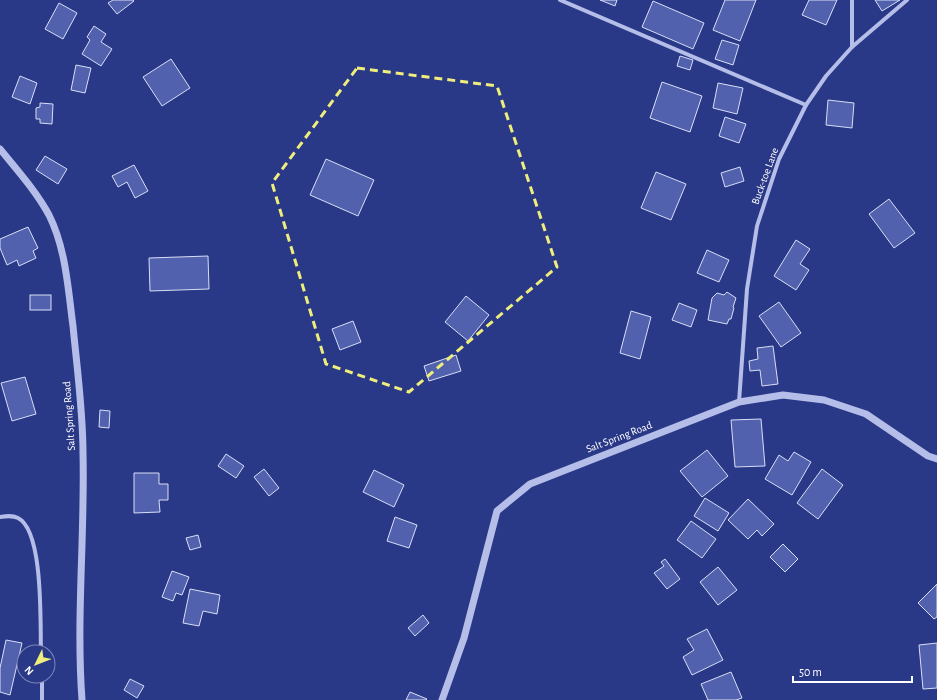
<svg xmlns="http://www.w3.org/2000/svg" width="937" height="700" viewBox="0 0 937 700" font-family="'Alegreya Sans',sans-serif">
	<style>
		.building { fill: #5261ae; stroke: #d8def6 }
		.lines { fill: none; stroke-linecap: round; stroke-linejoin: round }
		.minor { stroke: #b5bee8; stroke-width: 4 }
		.tertiary { stroke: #b5bee8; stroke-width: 7 }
		.marked { fill: none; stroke: #efee7c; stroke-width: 3; stroke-dasharray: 8 5; stroke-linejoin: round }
		.labels { text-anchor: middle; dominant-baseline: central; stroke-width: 3; stroke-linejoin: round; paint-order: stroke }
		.street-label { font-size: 11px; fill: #fff; stroke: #293887 }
	</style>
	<rect width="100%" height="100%" fill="#293887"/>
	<!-- building -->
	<g class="building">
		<path d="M113 0H133L134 1 117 14 108 3Z"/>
		<path d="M600 0H617L615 6Z"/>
		<path d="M725 0H756L740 41 713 30Z"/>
		<path d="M809 0H837L826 25 802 15Z"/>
		<path d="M875 0H900L882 11Z"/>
		<path d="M653 1 704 23 693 49 642 27Z"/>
		<path d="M59 3 77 13 63 39 45 29Z"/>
		<path d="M94 26 106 34 101 42 112 49 101 66 82 54 90 40 87 37Z"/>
		<path d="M722 40 739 45 733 65 715 59Z"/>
		<path d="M680 56 693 60 690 70 677 66Z"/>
		<path d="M171 59 190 88 162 106 143 77Z"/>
		<path d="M76 65 91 68 85 93 71 90Z"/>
		<path d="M20 76 37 83 30 104 12 97Z"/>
		<path d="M662 82 702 96 690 132 650 118Z"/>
		<path d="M718 83 743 88 737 114 713 108Z"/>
		<path d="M828 100 854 103 852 128 826 125Z"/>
		<path d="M40 103 53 104 52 124 40 123V119H36V108L40 107Z"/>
		<path d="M725 117 746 124 739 143 719 136Z"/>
		<path d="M45 156 67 169 58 184 36 170Z"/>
		<path d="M326 159 374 180 358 216 310 195Z"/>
		<path d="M134 165 148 191 135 198 127 182 118 187 112 176Z"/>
		<path d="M740 167 744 181 725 187 721 173Z"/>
		<path d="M656 172 686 184 671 220 641 208Z"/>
		<path d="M889 199 915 233 894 248 869 214Z"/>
		<path d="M28 227 38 248 33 251 36 258 19 266 17 260 7 265 0 248V239Z"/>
		<path d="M796 240 810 249 800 264 809 270 796 290 774 276Z"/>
		<path d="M707 250 729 260 719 282 697 273Z"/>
		<path d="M208 256 209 289 150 291 149 258Z"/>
		<path d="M727 292 736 298 733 307 734 308 731 319H729L727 324 708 320 712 298 717 293 724 295Z"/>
		<rect x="30" y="295" width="21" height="15"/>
		<path d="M466 296 489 315 468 341 445 322Z"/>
		<path d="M779 302 801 333 781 347 759 316Z"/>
		<path d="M679 303 697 310 691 327 672 320Z"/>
		<path d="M631 311 651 317 640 359 620 353Z"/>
		<path d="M353 321 361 342 340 350 332 329Z"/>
		<path d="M773 346 778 384 762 386 760 370 750 371 749 361 758 359 757 348Z"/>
		<path d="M456 355 461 371 429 381 424 366Z"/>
		<path d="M25 377 36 414 12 421 1 383Z"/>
		<path d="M100 410 110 411 109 428 99 427Z"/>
		<path d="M761 419 765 466 735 467 731 420Z"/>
		<path d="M707 450 728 476 702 497 680 471Z"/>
		<path d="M794 452 811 462 792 495 765 479 779 455 788 461Z"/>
		<path d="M226 454 244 466 236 478 218 466Z"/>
		<path d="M264 469 279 488 269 496 254 477Z"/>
		<path d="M822 469 843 485 818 519 797 503Z"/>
		<path d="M374 470 404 485 394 507 363 492Z"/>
		<path d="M134 473H159V484H168V500H159L160 512 134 513Z"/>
		<path d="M705 498 729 513 718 531 694 516Z"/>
		<path d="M748 499 774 524 762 536 757 530 748 539 728 520Z"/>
		<path d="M395 517 417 525 409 548 387 541Z"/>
		<path d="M691 521 716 539 702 558 677 540Z"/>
		<path d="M198 535 201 547 190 550 186 538Z"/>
		<path d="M783 544 798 559 785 572 770 557Z"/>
		<path d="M665 559 680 579 667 589 654 573 664 566 661 562Z"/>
		<path d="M718 567 737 590 718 605 700 582Z"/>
		<path d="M172 571 189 577 182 595 176 593 173 601 162 597Z"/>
		<path d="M937 584V617L934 619 918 603Z"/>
		<path d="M190 589 220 595 217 614 203 611 199 626 183 623Z"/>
		<path d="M423 615 429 623 415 636 408 628Z"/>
		<path d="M707 629 723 660 692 675 683 657 694 650 687 639Z"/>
		<path d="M6 640 22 643 10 695 0 692V668Z"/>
		<path d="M937 643V688L923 689 919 645Z"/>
		<path d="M731 672 742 698 736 700H708L701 684Z"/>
		<path d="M130 679 144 686 137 698 124 690Z"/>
		<path d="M410 692 427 699 426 700H406Z"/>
	</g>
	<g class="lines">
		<!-- minor -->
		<g class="minor">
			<path d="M560 0 806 105"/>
			<path d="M852 0V47"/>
			<path d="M739 402 747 289 757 226 779 159 806 105 826 76 852 47 907 0"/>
			<path d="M0 517C6 516 12 515 18 518 44 531 40 625 41 652"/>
			<path d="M42 676V700"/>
		</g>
		<!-- tertiary -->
		<g class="tertiary">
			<path d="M0 149C17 170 36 191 49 215 66 249 68 289 73 326 77 368 83 411 83 453 85 535 76 618 82 700"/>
			<path d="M442 700 464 638 497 511 530 484 739 402 783 395 824 400 866 414 928 456 937 459"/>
		</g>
	</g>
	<!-- marked area -->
	<path class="marked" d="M357 68 497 86 557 267 409 392 326 364 272 183Z"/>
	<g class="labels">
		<!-- street labels -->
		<g class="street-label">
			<text transform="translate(765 176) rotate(-70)">Buck-toe Lane</text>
			<text transform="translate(69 416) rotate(-94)">Salt Spring Road</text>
			<text transform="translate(619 437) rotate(-21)">Salt Spring Road</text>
		</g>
	</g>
	<!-- north arrow -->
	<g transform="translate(36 664) rotate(227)"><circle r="19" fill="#293887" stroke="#7f88b7"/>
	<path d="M0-3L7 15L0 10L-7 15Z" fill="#efee7c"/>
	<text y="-6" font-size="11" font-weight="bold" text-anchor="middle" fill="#ffffff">N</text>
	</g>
	<!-- scale -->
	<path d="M793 676v6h119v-6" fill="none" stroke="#ffffff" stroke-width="2"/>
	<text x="799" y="676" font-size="12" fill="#ffffff" stroke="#293887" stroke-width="3" paint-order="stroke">50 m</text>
</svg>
